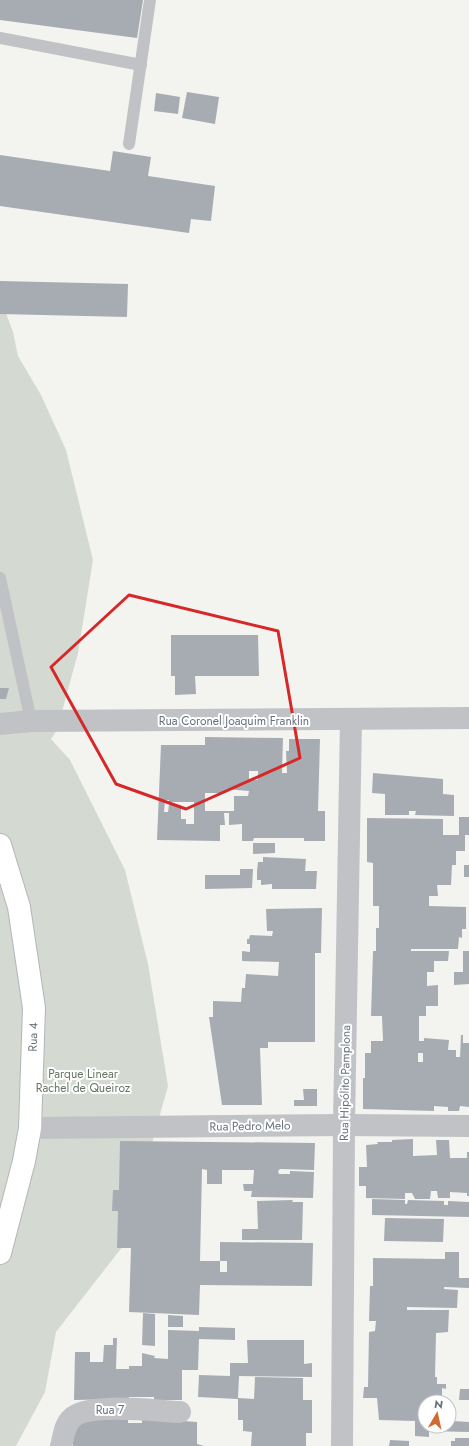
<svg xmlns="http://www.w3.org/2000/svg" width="469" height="1446" viewBox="0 0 469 1446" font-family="Jost,sans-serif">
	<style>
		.green { fill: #d4dad2 }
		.building { fill: #a6acb2; fill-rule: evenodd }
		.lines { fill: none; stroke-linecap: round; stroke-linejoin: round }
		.secondary-casing { stroke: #b2b6ba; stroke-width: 24 }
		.service { stroke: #c0c2c5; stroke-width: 12 }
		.minor { stroke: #c0c2c5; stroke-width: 22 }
		.secondary { stroke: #fff; stroke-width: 22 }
		.marked { fill: none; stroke: #d62828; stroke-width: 3; stroke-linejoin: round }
		.labels { text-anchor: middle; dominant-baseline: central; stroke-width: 4; stroke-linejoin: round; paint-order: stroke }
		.street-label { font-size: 12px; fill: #66717e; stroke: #fff }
		.park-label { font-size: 12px; fill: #667664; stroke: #fff }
	</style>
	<rect width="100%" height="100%" fill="#f3f4f0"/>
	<!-- green -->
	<path class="green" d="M0 297 13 332 18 356 41 395 66 450 93 560 78 653 57 730 51 739 70 760 125 870 148 964 168 1086 123 1246 56 1332 45 1392 16 1446H0Z"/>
	<!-- building -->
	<g class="building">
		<path d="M0 0H143L137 38 0 20Z"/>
		<path d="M187 92 219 97 215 124 182 118Z"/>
		<path d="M156 93 180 97 178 114 154 111Z"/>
		<path d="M113 151 151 157 148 176 215 186 211 221 191 219 189 233 0 206V155L110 171Z"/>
		<path d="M0 281 128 284 127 317 0 314Z"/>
		<path d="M171 635H258L259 676H195L196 694 175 695V676H171Z"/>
		<path d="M0 688H9L6 699H0Z"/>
		<path d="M205 737 283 738 282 773H287L286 751H289V739H320L318 811H325V841H304V838H254L253 841H242V824L229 825V813H224L225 825H220V841L157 840 161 745H205ZM249 771H258V780H249ZM226 789 249 791 248 796H234V811H205V793H226ZM165 800H169V802H194V824H186V819H181V805H169L168 812H164Z"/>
		<path d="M373 773 443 779V794L454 795V816L415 815 416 811H409V815H385V794L372 793Z"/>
		<path d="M459 817H469V835H465V851H456V865H452L451 885H437L438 896H429V906L466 907V929H462V938L459 937 458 949H411V951H449L448 961H434V972H427V986L438 985V1006H426V1016H419V1041H424V1038L449 1040 448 1050H456V1057H460L461 1035H463V1043H469V1107L460 1106 459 1111H448V1107L434 1106V1111L363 1109V1078H365V1053H371V1041H383L382 1016H371L373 951H376V928H379V906H373V863L367 862V818L443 819V835H459ZM418 1053H423V1062H418Z"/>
		<path d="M253 843H275V853L253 854Z"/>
		<path d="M263 857 306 859 305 871H317L316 889H272V884L261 885V880H257V871L258 862H263Z"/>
		<rect x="464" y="865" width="5" height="12"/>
		<path d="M240 869H253L252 888 205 889V875H240Z"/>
		<path d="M322 908 321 953H315V1042H268V1048H260L262 1105H222L209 1017H213V1001L241 1002 242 988H245L246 974 278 976 279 962 242 961V951L250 952V944H247V939H249L250 935 272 936 273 931H267L266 909Z"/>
		<path d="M463 951H469V984L454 985V972H463Z"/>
		<path d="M303 1089H317V1106H294V1100H304Z"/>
		<path d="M413 1139V1156L437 1155 436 1140H449L450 1158H467V1152H469V1196H467V1193L450 1192V1198H438L437 1191H431L430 1199H415L412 1193H405V1199L366 1198V1186H359V1167H367L366 1145 378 1144 377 1142H392V1140Z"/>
		<path d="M120 1141 315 1143 314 1170 280 1169 278 1171 279 1174H290V1171L314 1172 313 1198 251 1197 252 1191H244L243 1184H253L254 1170H222V1184H207V1170L202 1169 200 1261H220V1272H227V1261H220V1242L313 1243 312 1286 200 1285 199 1315 129 1312 131 1248H117L118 1211H112L113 1190H119Z"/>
		<path d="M372 1199 405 1200V1204H407L408 1200 444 1201V1205H448V1201L469 1202V1217L372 1215Z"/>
		<path d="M293 1200 292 1202H303L302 1240H242V1229H258L257 1201Z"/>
		<path d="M385 1218 444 1219 443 1242 384 1241Z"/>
		<path d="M445 1252H459V1278H469V1288L444 1287V1289L458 1290 457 1308 407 1307V1310H449L448 1332 436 1333 435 1377H437V1384H446V1389L442 1388V1402H425V1426H449V1412H453V1421L469 1422V1432L429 1431V1437L415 1436V1421L379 1420 377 1398H363L364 1387H368L369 1332 375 1331 376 1321H369L370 1286H373V1258L445 1259Z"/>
		<path d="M143 1313 155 1314V1346L142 1345Z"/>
		<path d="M168 1315 183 1316V1327H168Z"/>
		<path d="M199 1327 235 1328V1340L199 1339 198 1370H182V1400H154V1397H129V1399L74 1400 75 1352H90V1362H103L104 1345H113V1338H117L116 1369H129V1366H142V1353L155 1356 154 1358 168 1359V1330L199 1331Z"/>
		<path d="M247 1340H304V1364L312 1363V1377L239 1376 238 1398 254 1399 255 1377 303 1378V1400H312V1433H306V1446H251L252 1432 243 1431V1420H238V1399L198 1397 199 1375 230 1376V1363H248Z"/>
		<path d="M460 1389H469V1400H459Z"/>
		<path d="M88 1418H128V1423H142V1418L197 1422V1444L204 1446H73V1421Z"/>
		<path d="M455 1438H469V1446H451V1441H455Z"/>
		<path d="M390 1440 409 1441V1446H389Z"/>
	</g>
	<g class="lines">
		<!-- secondary casing -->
		<g class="secondary-casing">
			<path id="secondary" d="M0 845 19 907 34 1008 30 1128 24 1161 0 1253"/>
		</g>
		<!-- service -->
		<g class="service">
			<path d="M0 38 141 65"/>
			<path d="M129 144 150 0"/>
			<path d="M0 578 31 721"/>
		</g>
		<!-- minor -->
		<g class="minor">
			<path d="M0 724 31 721 469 718"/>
			<path d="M30 1128 344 1125 469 1126"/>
			<path d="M61 1446C64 1436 64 1425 72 1418 88 1402 157 1411 180 1412"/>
			<path d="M342 1446 344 1125 351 720"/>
		</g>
		<!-- secondary -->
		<use href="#secondary" class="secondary"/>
	</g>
	<!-- marked area -->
	<path class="marked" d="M129 595 278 631 300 758 186 809 116 784 51 667Z"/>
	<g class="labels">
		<!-- street labels -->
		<g class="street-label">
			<text x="234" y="721">Rua Coronel Joaquim Franklin</text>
			<text transform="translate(33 1037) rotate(-88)">Rua 4</text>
			<text transform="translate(345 1083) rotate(-89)">Rua Hipólito Pamplona</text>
			<text transform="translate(250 1126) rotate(-1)">Rua Pedro Melo</text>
			<text x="110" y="1410">Rua 7</text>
		</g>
		<!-- park labels -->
		<g class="park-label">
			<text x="83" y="1074">Parque Linear<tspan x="83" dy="14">Rachel de Queiroz</tspan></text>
		</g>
	</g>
	<!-- north arrow -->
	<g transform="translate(437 1414) rotate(9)"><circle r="19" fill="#ffffff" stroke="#c2c6cb"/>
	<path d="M0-3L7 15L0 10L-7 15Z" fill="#cf6a35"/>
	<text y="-6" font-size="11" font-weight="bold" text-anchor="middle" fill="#66717e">N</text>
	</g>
</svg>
